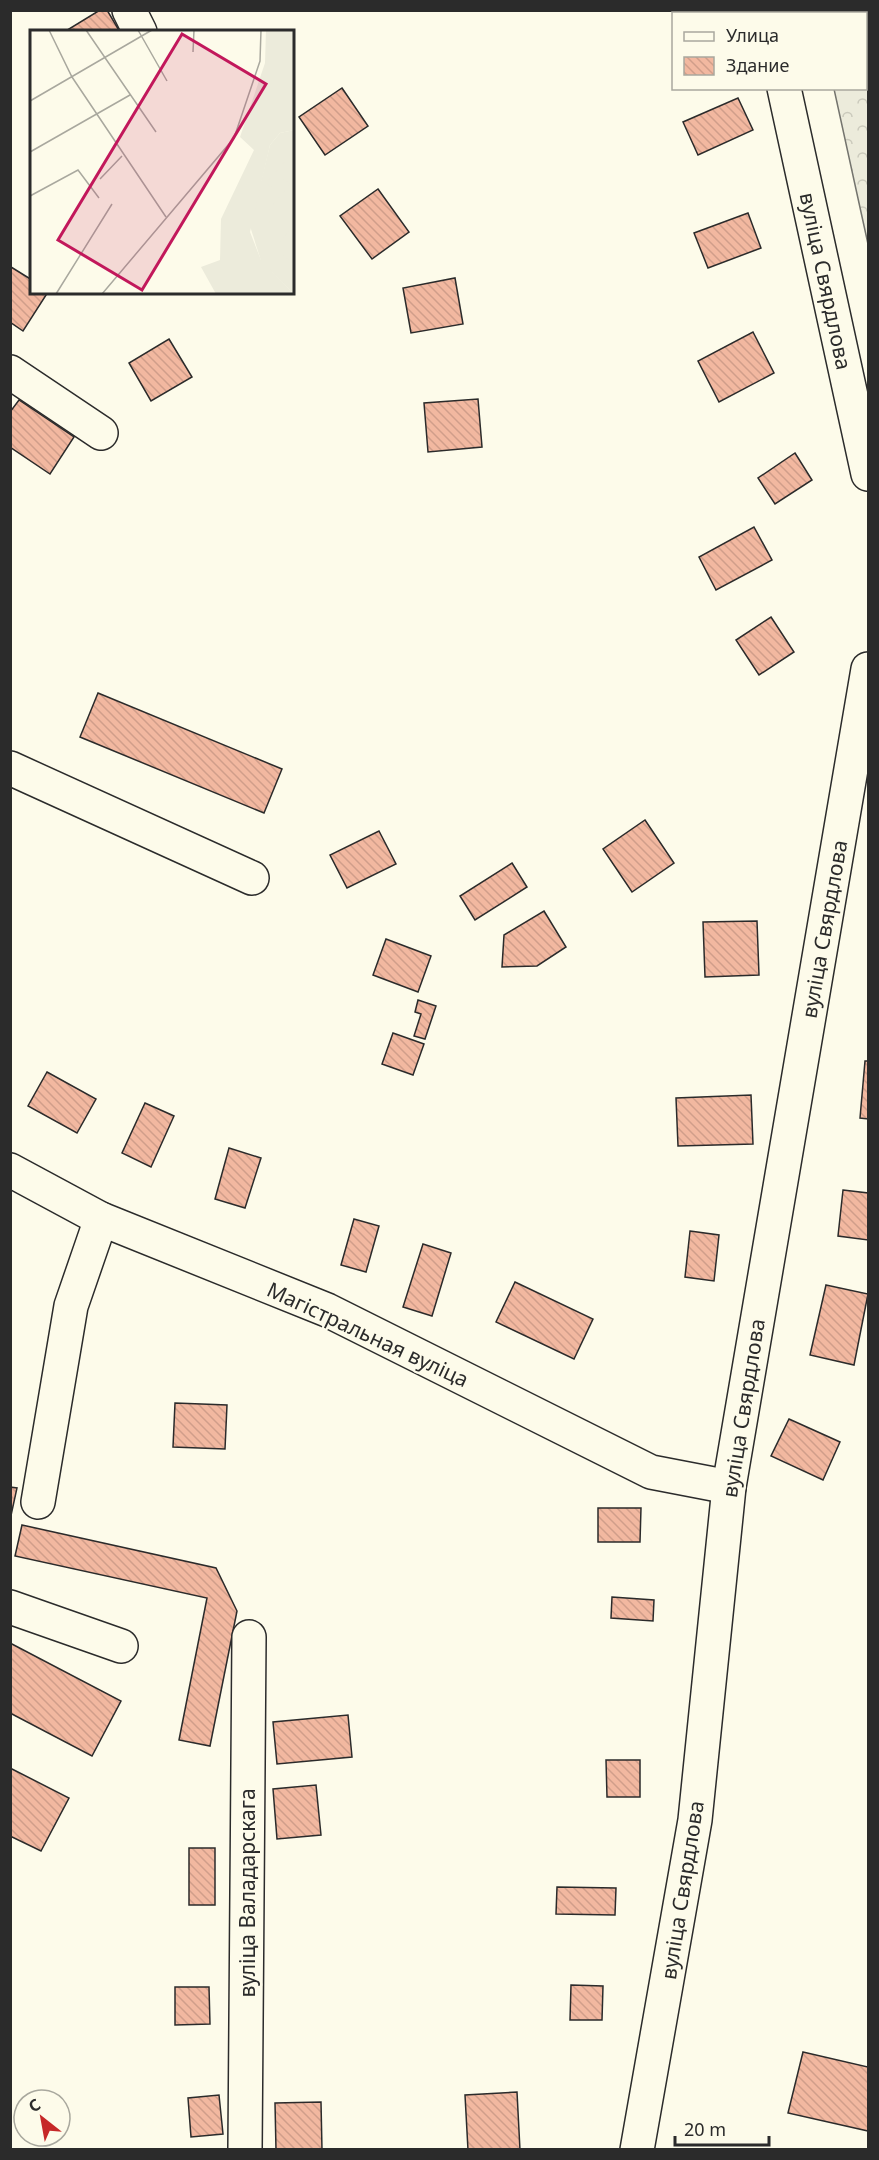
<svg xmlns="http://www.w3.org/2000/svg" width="879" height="2160" viewBox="0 0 879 2160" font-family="'Noto Sans',sans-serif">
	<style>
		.forest { fill: url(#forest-crowns); stroke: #74746e; stroke-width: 1.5 }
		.building { fill: url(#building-back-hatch); stroke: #2b2b2b; stroke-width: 1.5 }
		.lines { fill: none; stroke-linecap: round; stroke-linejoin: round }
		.minor-casing { stroke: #2b2b2b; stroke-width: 36 }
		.minor { stroke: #fdfbea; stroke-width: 33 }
		.labels { text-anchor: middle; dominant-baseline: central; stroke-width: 4.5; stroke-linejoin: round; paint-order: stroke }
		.street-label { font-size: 21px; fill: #2b2b2b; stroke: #fdfbea }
		.inset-road { fill: none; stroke: #a9a89e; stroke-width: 1.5 }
		.view { fill: #c2185b; fill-opacity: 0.15; stroke: #c2185b; stroke-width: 3 }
		.inset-edge { fill: none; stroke: #2b2b2b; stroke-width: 3 }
	</style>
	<defs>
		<pattern id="forest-crowns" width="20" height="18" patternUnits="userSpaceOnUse" patternTransform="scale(1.5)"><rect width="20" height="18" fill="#ecebdb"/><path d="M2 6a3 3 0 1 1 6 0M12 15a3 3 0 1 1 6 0" fill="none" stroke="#cbcabc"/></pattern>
		<pattern id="building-back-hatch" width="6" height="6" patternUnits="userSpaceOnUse" patternTransform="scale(1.5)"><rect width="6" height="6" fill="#f2b8a0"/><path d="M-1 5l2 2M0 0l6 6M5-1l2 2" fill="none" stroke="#d09e8a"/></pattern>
	</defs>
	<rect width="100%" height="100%" fill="#fdfbea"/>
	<!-- forest -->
	<path class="forest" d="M817 11H868V244L834 89 866 88V14L817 13Z"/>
	<!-- building -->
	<g class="building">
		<path d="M100 10H107L120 32H64Z"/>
		<path d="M692 10H727L730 14H688Z"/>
		<path d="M342 88 368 126 325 155 299 117Z"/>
		<path d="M738 98 753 130 698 155 683 122Z"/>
		<path d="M378 189 409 232 372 259 340 216Z"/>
		<path d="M748 213 761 248 708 268 694 233Z"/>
		<path d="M11 267 32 280V292H48L23 331 10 322Z"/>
		<path d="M455 278 463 324 411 333 403 288Z"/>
		<path d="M753 332 774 373 719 402 698 361Z"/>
		<path d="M169 339 192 377 151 401 129 363Z"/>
		<path d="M478 399 482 447 428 452 424 403Z"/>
		<path d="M19 400 74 437 50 474 10 447V412Z"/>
		<path d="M795 453 812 480 775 504 758 478Z"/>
		<path d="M754 527 772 560 716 590 699 557Z"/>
		<path d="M771 617 794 652 759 675 736 640Z"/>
		<path d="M98 693 282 769 264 813 80 737Z"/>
		<path d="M645 820 674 863 632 892 603 849Z"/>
		<path d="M379 831 396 864 347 888 330 855Z"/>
		<path d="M512 863 527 887 475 920 460 896Z"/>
		<path d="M544 911 566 947 537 966 502 967 504 935Z"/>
		<path d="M757 921 759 975 705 977 703 922Z"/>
		<path d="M386 939 431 956 418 992 373 975Z"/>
		<path d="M418 1000 436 1006 425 1039 414 1036 421 1014 415 1012Z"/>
		<path d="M393 1033 424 1044 413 1075 382 1064Z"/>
		<path d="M865 1061H868V1119L860 1118Z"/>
		<path d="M47 1072 96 1099 77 1133 28 1106Z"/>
		<path d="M751 1095 753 1144 678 1146 676 1098Z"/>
		<path d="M145 1103 174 1116 151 1167 122 1153Z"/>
		<path d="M229 1148 261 1158 245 1208 215 1199Z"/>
		<path d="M843 1190 868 1193V1240L838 1236Z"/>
		<path d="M354 1219 379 1226 366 1272 341 1265Z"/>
		<path d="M690 1231 719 1235 714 1281 685 1277Z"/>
		<path d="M423 1244 451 1253 432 1316 403 1307Z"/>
		<path d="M515 1282 593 1319 574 1359 496 1322Z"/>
		<path d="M826 1285 868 1294 854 1365 810 1355Z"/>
		<path d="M175 1403 227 1405 225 1449 173 1447Z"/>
		<path d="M789 1419 840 1442 823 1480 771 1456Z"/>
		<path d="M10 1487 17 1488 10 1520Z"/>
		<path d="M598 1508H641L640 1542H598Z"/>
		<path d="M22 1525 216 1568 237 1611 210 1746 179 1740 207 1598 15 1556Z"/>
		<path d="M612 1597 654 1600 653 1621 611 1618Z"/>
		<path d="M10 1643 121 1701 92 1756 10 1713Z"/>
		<path d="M348 1715 352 1757 277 1764 273 1722Z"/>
		<path d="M606 1760H640V1797H607Z"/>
		<path d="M10 1768 69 1798 41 1851 10 1836Z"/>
		<path d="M316 1785 321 1835 277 1839 273 1789Z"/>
		<rect x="189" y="1848" width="26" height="57"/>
		<path d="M557 1887 616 1888 615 1915 556 1914Z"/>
		<path d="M571 1985 603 1986 602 2020H570Z"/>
		<path d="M175 1987H209L210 2024 175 2025Z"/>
		<path d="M803 2052 868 2067V2131L788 2113Z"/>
		<path d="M517 2092 520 2150H468L465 2095Z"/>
		<path d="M219 2095 223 2134 191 2137 188 2098Z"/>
		<path d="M321 2102 322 2150H276L275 2103Z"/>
	</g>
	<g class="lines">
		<!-- minor casing -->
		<g class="minor-casing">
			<g id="minor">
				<path d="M129 10 140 32"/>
				<path d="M767 10V14"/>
				<path d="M784 88 868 474"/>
				<path d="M10 372 101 433"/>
				<path d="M10 768 252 878"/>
				<path d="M10 1170 101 1219 327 1310 651 1472 729 1487"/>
				<path d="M38 1502 71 1306 101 1219"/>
				<path d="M10 1607 121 1646"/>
				<path d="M245 2150 249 1637"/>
				<path d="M637 2150 695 1820 729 1487 868 669"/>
			</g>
		</g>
		<!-- minor -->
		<use href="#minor" class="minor"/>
	</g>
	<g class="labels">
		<!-- street labels -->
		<g class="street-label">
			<text transform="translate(826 281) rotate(78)">вуліца Свярдлова</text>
			<text transform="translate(824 929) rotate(-80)">вуліца Свярдлова</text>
			<text transform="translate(368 1334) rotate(25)">Магістральная вуліца</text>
			<text transform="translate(743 1408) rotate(-81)">вуліца Свярдлова</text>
			<text transform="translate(682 1890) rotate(-81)">вуліца Свярдлова</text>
			<text transform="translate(247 1893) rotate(-90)">вуліца Валадарскага</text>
		</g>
	</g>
	<!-- overview -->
	<g transform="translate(30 30)">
		<rect width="264" height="264" fill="#fdfbea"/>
		<path d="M264 100V264L231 231 220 196 240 115 250 103Z" fill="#ecebdb"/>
		<path d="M236 0H264V100L250 103 240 115 220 202 231 230 264 264H186L171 237 190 230 191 189 224 120 210 107 235 33ZM264 121V195L248 214 240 216 236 212 241 203 238 181 260 154 254 149 241 157 236 153ZM264 210V235L251 223Z" fill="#ecebdb"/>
		<path class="inset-road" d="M19 0 42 47 136 187M56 0 126 102M108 0 137 51M163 22 164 0M0 71 122 0M0 122 100 65M70 149 92 126M0 166 48 140 69 168M26 264 82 174M72 264 204 108 230 31 231 0"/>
		<path class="view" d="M152 4 236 54 112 260 28 210Z"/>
		<rect width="264" height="264" class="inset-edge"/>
	</g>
	<!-- border -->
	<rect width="879" height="2160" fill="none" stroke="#2b2b2b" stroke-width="24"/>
	<!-- legend -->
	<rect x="672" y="12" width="195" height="78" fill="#fdfbea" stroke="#a9a89e" stroke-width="1.5"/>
	<rect x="684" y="32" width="30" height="9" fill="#fdfbea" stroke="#a9a89e" stroke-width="1.5"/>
	<text x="726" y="42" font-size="18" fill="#2b2b2b">Улица</text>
	<rect x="684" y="57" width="30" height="18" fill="url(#building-back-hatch)" stroke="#a9a89e" stroke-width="1.5"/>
	<text x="726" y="72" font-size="18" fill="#2b2b2b">Здание</text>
	<!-- north arrow -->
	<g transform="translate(42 2118) rotate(329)"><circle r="28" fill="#fdfbea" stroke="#a9a89e" stroke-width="1.5"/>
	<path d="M0-4.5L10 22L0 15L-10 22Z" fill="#c62828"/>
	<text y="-9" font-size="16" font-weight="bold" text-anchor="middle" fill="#2b2b2b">С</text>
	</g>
	<!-- scale -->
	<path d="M675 2136v9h94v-9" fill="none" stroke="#2b2b2b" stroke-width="3"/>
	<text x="684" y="2136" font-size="18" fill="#2b2b2b" stroke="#fdfbea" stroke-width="4.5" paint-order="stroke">20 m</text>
</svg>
